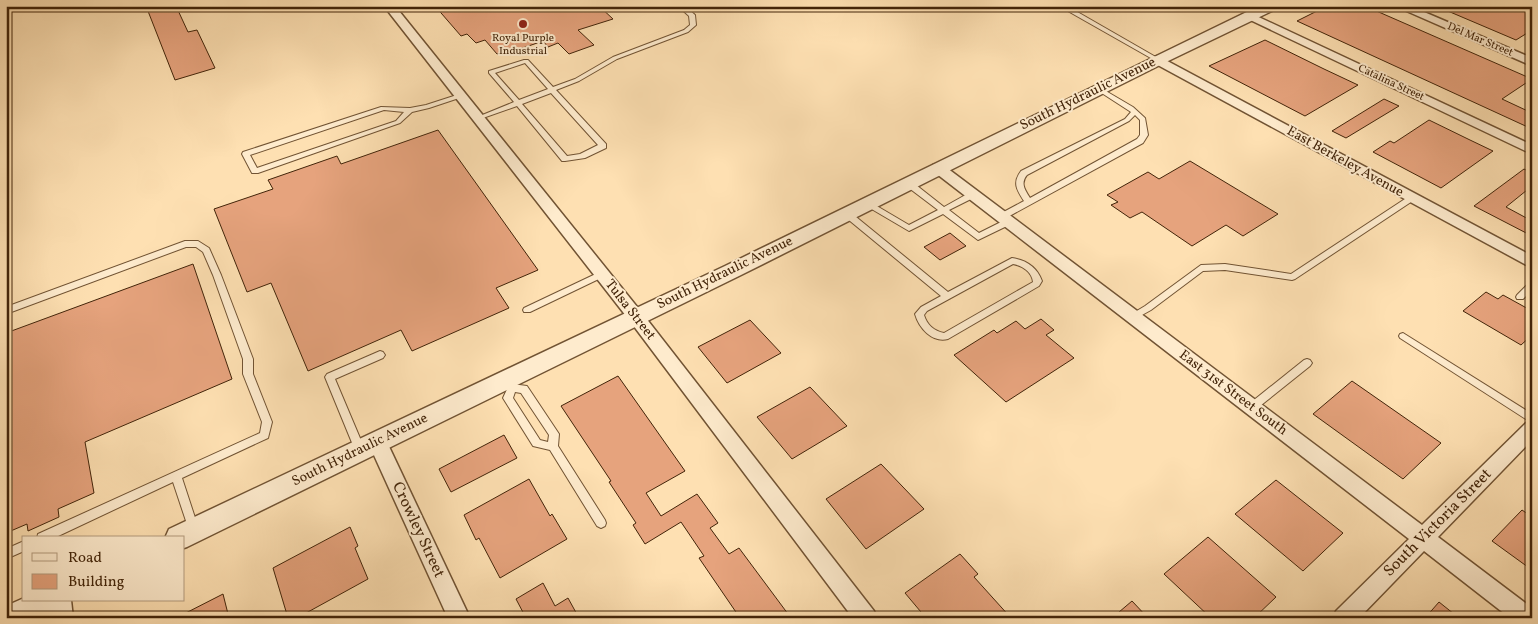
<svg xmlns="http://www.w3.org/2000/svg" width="1538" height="624" viewBox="0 0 1538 624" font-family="Vollkorn,serif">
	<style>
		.building { fill: #e6a37d; stroke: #422409 }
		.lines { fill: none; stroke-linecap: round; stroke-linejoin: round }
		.service-casing { stroke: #715333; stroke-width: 2 }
		.minor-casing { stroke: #715333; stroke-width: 3 }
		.tertiary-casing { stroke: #715333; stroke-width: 3 }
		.service { fill: #feebcd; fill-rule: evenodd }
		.minor { fill: #feebcd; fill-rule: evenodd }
		.tertiary { fill: #feebcd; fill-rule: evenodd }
		.poi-dot { fill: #8f2418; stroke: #feebcd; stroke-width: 2 }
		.labels { text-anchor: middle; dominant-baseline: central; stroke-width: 4; stroke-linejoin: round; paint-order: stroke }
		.far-poi-label { font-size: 11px; fill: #422409; stroke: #feebcd }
		.far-street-label { font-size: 11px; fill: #422409; stroke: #feebcd }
		.street-label { font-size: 14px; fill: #422409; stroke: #feebcd }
		.near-street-label { font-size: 16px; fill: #422409; stroke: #feebcd }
	</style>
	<rect width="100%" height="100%" fill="#fee0b2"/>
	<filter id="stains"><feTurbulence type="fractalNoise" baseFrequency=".004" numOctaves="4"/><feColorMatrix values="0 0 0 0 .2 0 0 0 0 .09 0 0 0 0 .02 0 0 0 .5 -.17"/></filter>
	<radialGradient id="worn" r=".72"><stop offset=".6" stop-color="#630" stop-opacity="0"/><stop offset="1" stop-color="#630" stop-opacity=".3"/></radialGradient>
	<!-- building -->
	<g class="building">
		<path d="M146 6H176L188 32 197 30 215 68 175 80Z"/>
		<path d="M435 6H599L613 19 578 30 594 45 569 54 558 43 548 47 543 41 511 52 509 50 497 54 485 40 476 43 467 34 461 36Z"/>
		<path d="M1327 6H1365L1532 79 1502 99 1532 113V129L1297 21Z"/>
		<path d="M1436 6H1532V30L1516 40Z"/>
		<path d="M1265 40 1324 69 1358 85 1305 116 1209 66Z"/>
		<path d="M1384 99 1399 106 1346 138 1332 131Z"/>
		<path d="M1429 120 1470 140 1493 151 1441 188 1373 152 1390 141 1394 143Z"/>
		<path d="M438 130 538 270 496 288 509 308 412 351 401 330 308 371 271 283 247 292 214 209 273 189 268 180 337 156 341 164Z"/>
		<path d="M1190 161 1278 214 1243 236 1226 225 1192 246 1142 212 1130 218 1111 205 1118 202 1107 195 1148 172 1159 179Z"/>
		<path d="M1524 169 1532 173V186L1506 207 1532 221V236L1474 206Z"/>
		<path d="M950 233 966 246 940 260 924 247Z"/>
		<path d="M193 264 232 379 85 442 94 493 58 509 59 517 28 531 27 524 6 533V333Z"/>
		<path d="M1486 292 1498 299 1503 295 1532 311V335L1521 345 1463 311Z"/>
		<path d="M1041 319 1054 330 1046 335 1074 358 1006 402 954 355 994 330 997 333 1016 321 1025 329Z"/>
		<path d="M750 320 781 353 727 383 698 347Z"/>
		<path d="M618 376 685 471 646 493 661 516 697 494 718 523 710 528 729 554 739 548 791 618H740L699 558 704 556 681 522 645 544 633 525 636 523 609 482 611 481 561 406Z"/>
		<path d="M1352 381 1441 443 1403 479 1313 414Z"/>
		<path d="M810 387 847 426 792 459 757 417Z"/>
		<path d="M504 435 517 458 451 492 439 469Z"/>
		<path d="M881 464 924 509 866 549 826 499Z"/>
		<path d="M529 479 550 516 552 514 567 539 500 578 479 538 476 540 464 515Z"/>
		<path d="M1276 480 1343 533 1303 571 1235 514Z"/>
		<path d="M1522 510 1532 517V570L1492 541Z"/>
		<path d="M350 527 358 546 355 548 368 579 297 618H288L273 568Z"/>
		<path d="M1208 537 1276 597 1254 618H1211L1164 574Z"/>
		<path d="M960 554 978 574 974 577 1011 618H926L905 593Z"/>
		<path d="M543 583 555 606 568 598 579 618H526L516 599Z"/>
		<path d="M223 594 229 618H176Z"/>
		<path d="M1132 601 1148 618H1112Z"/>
		<path d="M1439 602 1459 618H1425Z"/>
	</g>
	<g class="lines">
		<!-- service casing -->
		<g class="service-casing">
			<g id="service">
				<path d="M678 6H685L695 15 696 25 688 32 617 59 579 81 556 90 606 144V148L585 158 565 161H562L517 106 480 119 478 120 475 118 514 102 489 73V71L524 60H528L553 87 575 79 613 57 684 30 690 25 689 16ZM525 63 548 89 519 100 495 73ZM551 93 598 145 580 154 567 156 522 104Z"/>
				<path d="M1059 6H1067L1161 60 1160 61H1156Z"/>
				<path d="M1099 87 1133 107 1145 118 1148 135 1143 143 1004 219H998L997 217 998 215 1024 201C1017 190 1012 183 1021 171L1125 119 1131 112 1097 90 1096 89ZM1135 115 1140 120V135L1137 139 1030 198C1025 190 1020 183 1027 175L1129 121Z"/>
				<path d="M460 94 462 95V97L429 108 412 112 400 123 258 173H252L242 154 243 152 381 107 410 108 426 105ZM384 110 404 112 396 121 257 168 250 155Z"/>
				<path d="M905 181H911L944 207 969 193H975L976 195 975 197 949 210 979 233 1005 220H1011L1012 222 1011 224 978 240 943 214 909 231 863 204 864 202H870L909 225 938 210 905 185 904 183Z"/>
				<path d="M1411 195 1414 196 1415 198 1414 200 1295 279 1292 280 1225 270 1203 271 1151 310 1133 320 1129 317 1130 315 1145 306 1201 265 1225 264 1291 274Z"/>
				<path d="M847 211 850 212 948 292 1012 258C1026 260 1037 267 1042 281L1039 286 948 339C932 343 919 328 915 314L921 307 941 296 844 216 843 214 844 212ZM1013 264C1023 266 1032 272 1033 282L944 333C934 331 927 325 924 315L927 311Z"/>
				<path d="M185 241H198L209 248 221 275 253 359V374L272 422 268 438 182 478 199 530 198 533 194 535 190 533 173 482 54 538H37L38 534 260 433 262 422 243 374V359L213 275 203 252 196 247H186L6 314V307Z"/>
				<path d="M602 271 605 272 606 274 605 276 530 312H524L523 310 524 308Z"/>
				<path d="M1532 282V290L1523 299H1517L1516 297 1517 295 1529 283Z"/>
				<path d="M1403 333 1532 414V423L1400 338 1399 336 1400 334Z"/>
				<path d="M380 351 383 352 385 355 383 358 335 379 365 450 364 453 360 454 356 453 355 450 325 377 327 374Z"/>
				<path d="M1307 359 1310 360 1312 363 1310 366 1255 410 1252 411 1249 410 1247 407 1249 404 1304 360Z"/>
				<path d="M512 384 527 386 559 434 558 446 605 520 606 523 605 526 601 528 597 526 550 450 533 446 503 398 509 385ZM515 392 521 393 549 435 548 442 540 440 513 398Z"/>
				<path d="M24 541V551L6 559V549Z"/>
			</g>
		</g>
		<!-- minor casing -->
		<g class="minor-casing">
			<g id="minor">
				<path d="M384 6H395L642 313 874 611 877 618H853L630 321Z"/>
				<path d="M1395 6H1410L1532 58V66Z"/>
				<path d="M1250 13 1532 145V154L1246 18 1244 16 1246 14Z"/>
				<path d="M1158 56 1532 256V268L1154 63 1152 60 1154 57Z"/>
				<path d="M938 164 943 165 1422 525 1526 423 1532 420V440L1438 537 1532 608V618H1510L1424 551 1359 618H1333L1336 611 1409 539 933 171 931 168 933 165Z"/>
				<path d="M377 434 384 436 470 618H448L368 442 370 436Z"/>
				<path d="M49 600H71L73 618H51Z"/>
			</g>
		</g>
		<!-- tertiary casing -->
		<g class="tertiary-casing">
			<g id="tertiary">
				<path d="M1259 6H1278L1276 9 1164 63 739 276 187 547 184 548V538H165L169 529 725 266Z"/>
				<path d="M24 598V600H62C52 622 27 618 6 618V606Z"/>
			</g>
		</g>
		<!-- service -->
		<use href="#service" class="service"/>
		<!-- minor -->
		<use href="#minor" class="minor"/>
		<!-- tertiary -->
		<use href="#tertiary" class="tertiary"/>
	</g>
	<!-- markers -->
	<circle class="poi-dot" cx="523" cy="24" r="5"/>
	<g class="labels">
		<!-- far-poi labels -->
		<g class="far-poi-label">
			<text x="523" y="38">Royal Purple<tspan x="523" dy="13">Industrial</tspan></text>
		</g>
		<!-- far-street labels -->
		<g class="far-street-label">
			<text transform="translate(1480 40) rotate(23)">Del Mar Street</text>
			<text transform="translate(1391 83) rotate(25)">Catalina Street</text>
		</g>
		<!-- street labels -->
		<g class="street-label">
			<text transform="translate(1088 94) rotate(-26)">South Hydraulic Avenue</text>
			<text transform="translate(1345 162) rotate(29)">East Berkeley Avenue</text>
			<text transform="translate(725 273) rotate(-26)">South Hydraulic Avenue</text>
			<text transform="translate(630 310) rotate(52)">Tulsa Street</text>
			<text transform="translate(1233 393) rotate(37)">East 31st Street South</text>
			<text transform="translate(360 450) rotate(-26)">South Hydraulic Avenue</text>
		</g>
		<!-- near-street labels -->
		<g class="near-street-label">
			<text transform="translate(1438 523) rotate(-45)">South Victoria Street</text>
			<text transform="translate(418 530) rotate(65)">Crowley Street</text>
		</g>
	</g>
	<!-- margin -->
	<rect width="1538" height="624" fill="none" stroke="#fee0b2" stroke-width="25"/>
	<rect x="8" y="8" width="1523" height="609" fill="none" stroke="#422409" stroke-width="2.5"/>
	<rect x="12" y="12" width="1513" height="599" fill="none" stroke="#422409"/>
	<!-- legend -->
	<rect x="22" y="536" width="162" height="65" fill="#feebcd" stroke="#b39b7f"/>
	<rect x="32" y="553" width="25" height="8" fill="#feebcd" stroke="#b39b7f"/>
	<text x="68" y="562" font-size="15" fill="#422409">Road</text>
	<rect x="32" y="574" width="25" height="15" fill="#e6a37d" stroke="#b39b7f"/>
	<text x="68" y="586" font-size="15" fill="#422409">Building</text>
	<rect width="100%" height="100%" filter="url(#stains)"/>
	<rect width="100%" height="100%" fill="url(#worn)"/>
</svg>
